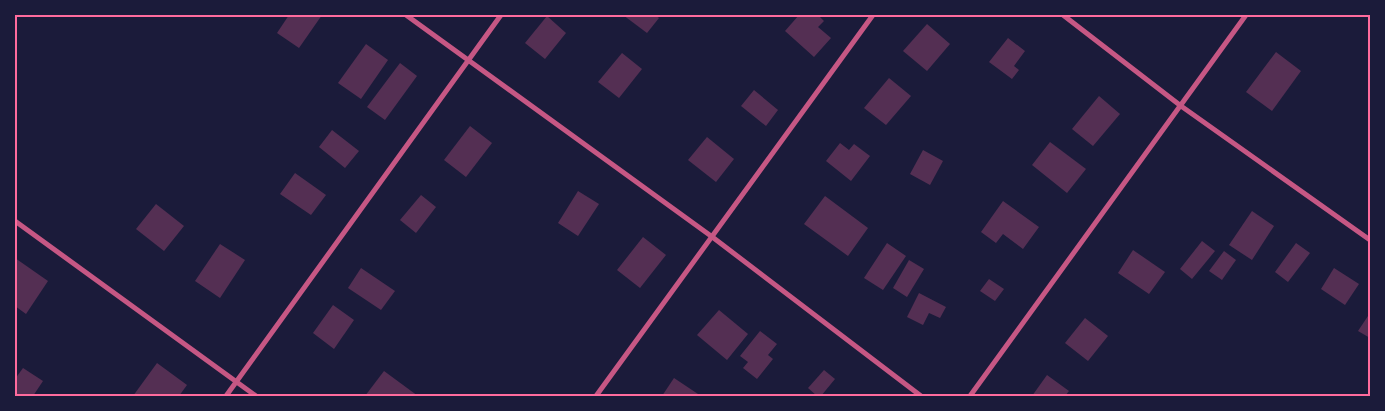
<svg xmlns="http://www.w3.org/2000/svg" width="1385" height="411" viewBox="0 0 1385 411" font-family="Manrope,sans-serif">
	<style>
		.building { fill: #542f53 }
		.lines { fill: none; stroke-linecap: round; stroke-linejoin: round }
		.minor { stroke: #c65784; stroke-width: 5 }
		.neatline { fill: none; stroke: #ff6b9d; stroke-width: 2 }
	</style>
	<rect width="100%" height="100%" fill="#1b1b3a"/>
	<!-- building -->
	<g class="building">
		<path d="M289 15H322L299 48 277 33Z"/>
		<path d="M623 15H655L659 18 647 33Z"/>
		<path d="M799 15H818L824 21 818 27 831 38 814 57 785 31Z"/>
		<path d="M547 16 566 33 545 59 525 43Z"/>
		<path d="M927 24 950 44 927 71 903 51Z"/>
		<path d="M1008 38 1025 51 1014 66 1019 70 1012 79 989 62Z"/>
		<path d="M366 44 388 60 361 99 338 83Z"/>
		<path d="M1276 52 1301 71 1272 111 1246 92Z"/>
		<path d="M622 53 642 69 619 98 598 82Z"/>
		<path d="M400 63 417 76 385 120 367 107Z"/>
		<path d="M889 78 911 96 886 125 864 108Z"/>
		<path d="M754 90 778 110 766 126 741 106Z"/>
		<path d="M1099 96 1120 114 1093 146 1072 129Z"/>
		<path d="M470 126 492 143 466 177 444 160Z"/>
		<path d="M332 130 359 151 345 168 319 147Z"/>
		<path d="M707 137 734 159 716 182 688 160Z"/>
		<path d="M1050 142 1086 169 1067 193 1032 165Z"/>
		<path d="M840 143 849 150 854 144 870 156 851 181 826 161Z"/>
		<path d="M923 150 943 161 930 185 910 174Z"/>
		<path d="M295 173 326 195 311 215 280 194Z"/>
		<path d="M578 191 599 204 578 236 558 223Z"/>
		<path d="M421 195 436 207 416 233 400 220Z"/>
		<path d="M825 196 868 228 848 256 804 224Z"/>
		<path d="M1003 201 1039 227 1023 249 1003 234 996 243 981 232Z"/>
		<path d="M156 204 184 226 164 251 136 229Z"/>
		<path d="M1252 211 1274 226 1252 260 1229 245Z"/>
		<path d="M643 237 666 255 640 288 617 270Z"/>
		<path d="M1202 241 1215 251 1192 279 1180 269Z"/>
		<path d="M887 243 906 256 883 290 864 278Z"/>
		<path d="M1296 243 1310 253 1288 282 1275 272Z"/>
		<path d="M220 244 245 260 220 298 195 281Z"/>
		<path d="M1133 250 1165 272 1149 294 1118 273Z"/>
		<path d="M1224 251 1236 260 1222 280 1209 271Z"/>
		<path d="M15 258 48 281 26 314 15 306Z"/>
		<path d="M909 260 924 269 907 297 893 288Z"/>
		<path d="M361 268 395 291 381 310 348 288Z"/>
		<path d="M1334 268 1359 284 1345 305 1321 289Z"/>
		<path d="M989 279 1004 289 995 301 980 291Z"/>
		<path d="M919 293 946 307 940 318 929 313 923 325 907 317Z"/>
		<path d="M333 305 354 320 334 349 313 333Z"/>
		<path d="M719 310 748 334 727 360 697 335Z"/>
		<path d="M1370 313V338L1358 331Z"/>
		<path d="M1085 318 1108 336 1088 361 1065 343Z"/>
		<path d="M760 331 777 344 768 355 773 359 757 379 743 368 748 362 740 356Z"/>
		<path d="M157 363 187 385 179 396H133Z"/>
		<path d="M23 368 43 381 33 396H15V379Z"/>
		<path d="M824 370 835 379 821 396H817L808 388Z"/>
		<path d="M384 371 418 396H365Z"/>
		<path d="M1047 375 1069 391 1065 396H1032Z"/>
		<path d="M674 378 701 396H662Z"/>
	</g>
	<g class="lines">
		<!-- minor -->
		<g class="minor">
			<path d="M406 15 711 236 921 396"/>
			<path d="M1063 15 1181 106 1370 240"/>
			<path d="M15 221 256 396"/>
			<path d="M226 396 501 15"/>
			<path d="M596 396 873 15"/>
			<path d="M970 396 1246 15"/>
		</g>
	</g>
	<!-- border -->
	<rect width="1385" height="411" fill="none" stroke="#1b1b3a" stroke-width="32"/>
	<rect x="16" y="16" width="1353" height="379" class="neatline"/>
</svg>
